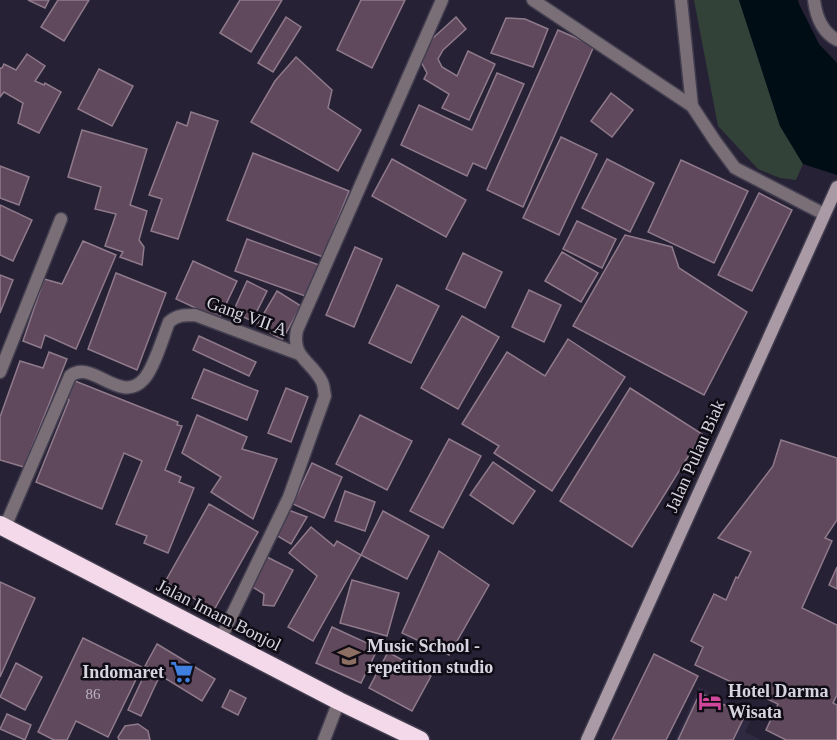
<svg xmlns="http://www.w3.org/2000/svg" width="837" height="740" viewBox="0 0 837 740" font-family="'Times New Roman',serif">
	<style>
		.built { fill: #302942 }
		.grass { fill: #324239 }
		.water { fill: #000d15 }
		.building { fill: #60495c; stroke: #8f7a8b; stroke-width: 1.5 }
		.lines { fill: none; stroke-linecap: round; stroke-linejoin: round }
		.lane-casing { stroke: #423e50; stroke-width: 15 }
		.street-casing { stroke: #423e50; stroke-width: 15 }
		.secondary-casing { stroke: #423e50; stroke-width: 15 }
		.highway-casing { stroke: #423e50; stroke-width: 21 }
		.lane { stroke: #7a6f76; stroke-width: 12 }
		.street { stroke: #7a6f76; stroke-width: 12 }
		.secondary { stroke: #aa9aa5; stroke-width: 12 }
		.highway { stroke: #f3d9e9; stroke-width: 18 }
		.labels { text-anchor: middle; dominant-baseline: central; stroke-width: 5; stroke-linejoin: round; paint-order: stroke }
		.number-label { font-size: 15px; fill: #b9b1c0 }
		.street-label { font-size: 18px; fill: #d7d4e1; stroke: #0f0c15 }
		.poi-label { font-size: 18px; font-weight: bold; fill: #d7d4e1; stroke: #0f0c15; text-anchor: start }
	</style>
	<rect width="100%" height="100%" fill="#262134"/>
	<!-- built -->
	<path class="built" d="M699 687 754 714 745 732 761 740H675Z"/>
	<!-- grass -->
	<path class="grass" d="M694 0H739L780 126 803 164 796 180 780 178 758 169 718 126Z"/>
	<!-- water -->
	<path class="water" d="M739 0H798L799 4 819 44 837 63V175L803 164 780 126Z"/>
	<!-- building -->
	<g class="building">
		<path d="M28 0H49L45 8Z"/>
		<path d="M58 0H89L64 41 41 27Z"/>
		<path d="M240 0H282L251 52 220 33Z"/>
		<path d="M361 0H405L372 68 337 50Z"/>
		<path d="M286 17 301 27 273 72 258 63Z"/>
		<path d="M456 17 466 29 443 50 438 59 442 67 457 76 468 51 495 64 469 120 442 108 449 94 424 79 427 73 419 58 430 37 433 38Z"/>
		<path d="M506 18 525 19 548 29 533 67 491 53Z"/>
		<path d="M558 30 594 46 523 207 487 190Z"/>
		<path d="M27 54 45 66 35 81 44 85 45 83 61 92 39 133 18 123 23 103 4 92 0 97V68H2L4 64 16 70Z"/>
		<path d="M296 57 332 90 328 108 361 130 338 171 251 122 275 81Z"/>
		<path d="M99 69 133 86 112 126 78 109Z"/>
		<path d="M497 73 524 84 486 169 473 163 467 176 401 145 419 105 472 130Z"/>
		<path d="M611 93 633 110 612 137 591 121Z"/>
		<path d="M191 112 218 121 178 239 151 231 162 199 149 195 177 122 187 126Z"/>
		<path d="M82 130 147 149 130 205 147 211 139 240 144 247 142 265 120 257 123 252 105 246 116 214 95 209 101 187 68 177Z"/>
		<path d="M561 137 597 154 559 235 523 218Z"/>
		<path d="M253 153 349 191 323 257 227 220Z"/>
		<path d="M392 159 466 200 446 237 372 196Z"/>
		<path d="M607 159 654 183 630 232 582 208Z"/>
		<path d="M681 160 748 191 714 263 648 232Z"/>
		<path d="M0 166 29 177 19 205 0 198Z"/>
		<path d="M759 193 792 210 752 291 718 275Z"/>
		<path d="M0 205 32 220 13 261 0 255Z"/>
		<path d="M577 221 616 239 602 268 563 249Z"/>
		<path d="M625 235 672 247 679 268 747 312 704 395 573 326Z"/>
		<path d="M247 239 319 265 308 297 235 271Z"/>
		<path d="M83 241 116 255 76 349 45 335 41 348 23 341 44 279 62 284Z"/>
		<path d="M355 247 382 259 354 327 326 315Z"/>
		<path d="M562 252 598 273 581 302 545 281Z"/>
		<path d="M463 253 502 272 485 308 446 289Z"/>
		<path d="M193 261 237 281 219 319 176 299Z"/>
		<path d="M116 273 166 293 137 370 88 349Z"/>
		<path d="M0 275 13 280 0 313Z"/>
		<path d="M247 281 267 291 252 321 233 312Z"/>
		<path d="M397 285 439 306 411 363 369 343Z"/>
		<path d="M529 290 561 305 544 342 512 327Z"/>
		<path d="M277 291 301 306 282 340 257 325Z"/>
		<path d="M462 316 499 337 458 409 421 388Z"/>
		<path d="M199 336 256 362 249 376 193 350Z"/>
		<path d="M568 339 625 377 552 491 494 453 499 446 462 424 507 352 545 376Z"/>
		<path d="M49 352 67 359 24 467 0 460V417L20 361 43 368Z"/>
		<path d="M204 369 258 391 247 420 192 398Z"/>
		<path d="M75 381 178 422 177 425 182 426 165 470 181 477 179 482 194 488 168 553 144 543 147 536 116 524 142 461 124 453 102 509 36 482 69 400 67 399Z"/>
		<path d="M286 388 308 397 291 442 268 433Z"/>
		<path d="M630 388 702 434 632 547 560 501Z"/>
		<path d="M197 415 247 437 242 449 277 459 253 519 211 492 221 477 182 453Z"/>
		<path d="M360 415 412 441 387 490 336 464Z"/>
		<path d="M449 439 481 456 443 528 410 511Z"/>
		<path d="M781 440 837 458V520L825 538 832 541 802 608 837 625V695L833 703 837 705V740H786L766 730 778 704 695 665 703 647 691 641 714 594 726 600 736 577 738 578 751 552 718 538 773 466Z"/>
		<path d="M493 462 535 491 513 524 470 495Z"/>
		<path d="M312 463 342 477 324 518 293 504Z"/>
		<path d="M345 491 375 502 365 531 335 521Z"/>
		<path d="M209 504 258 532 214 610 165 582Z"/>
		<path d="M283 508 307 517 291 544 274 534Z"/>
		<path d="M383 511 429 536 407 579 361 555Z"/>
		<path d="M311 527 334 546 337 541 361 555 313 641 288 627 317 576 289 553Z"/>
		<path d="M439 551 489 585 449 655 402 633Z"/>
		<path d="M267 557 293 570 274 606 263 605 264 594 251 586Z"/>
		<path d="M837 567V589L829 585Z"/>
		<path d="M352 580 399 593 387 636 340 623Z"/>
		<path d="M0 582 35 598 0 677Z"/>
		<path d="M332 627 378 648 361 683 316 663Z"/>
		<path d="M83 638 142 667 108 737 76 721 67 740H54L38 732Z"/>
		<path d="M157 644 215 679 202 701 160 675 141 716 128 710 148 667 145 666Z"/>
		<path d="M388 652 431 676 412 711 369 688Z"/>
		<path d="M654 654 698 676 666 740H612Z"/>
		<path d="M16 663 42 677 25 710 0 697Z"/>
		<path d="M230 690 246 698 238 715 222 707Z"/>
		<path d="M700 693 745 715 733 740H678Z"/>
		<path d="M7 714 31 725 25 740 0 729Z"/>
		<path d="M138 724 148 731 150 740H119L118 737 125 726Z"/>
	</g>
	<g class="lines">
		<!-- lane casing -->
		<g class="lane-casing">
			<path id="lane" d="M220 640 289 497 325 396C324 392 324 386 322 382 312 361 291 358 297 330L442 0"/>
		</g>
		<!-- street casing -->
		<g class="street-casing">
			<g id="street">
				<path d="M533 0 692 106"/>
				<path d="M681 0 692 106 715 141 735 168 824 214"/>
				<path d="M814 0C816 16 822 32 837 40"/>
				<path d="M0 372 61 219"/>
				<path d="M5 527 70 376C92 358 120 406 144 379 154 368 163 337 169 322 177 315 184 315 195 315L299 354"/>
				<path d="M324 740 339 701"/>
			</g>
		</g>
		<!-- secondary casing -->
		<g class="secondary-casing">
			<path id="secondary" d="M587 740 837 187"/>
		</g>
		<!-- highway casing -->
		<g class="highway-casing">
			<path id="highway" d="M0 525 339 701 420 740"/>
		</g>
		<!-- lane -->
		<use href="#lane" class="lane"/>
		<!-- street -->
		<use href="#street" class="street"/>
		<!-- secondary -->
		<use href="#secondary" class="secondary"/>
		<!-- highway -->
		<use href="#highway" class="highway"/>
	</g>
	<!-- icons -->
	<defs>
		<g id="school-bare" transform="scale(1.8)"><path d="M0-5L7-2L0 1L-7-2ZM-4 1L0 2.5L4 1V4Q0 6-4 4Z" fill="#8d6e63" stroke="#0f0c15" stroke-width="2.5" paint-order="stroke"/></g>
		<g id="supermarket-bare" transform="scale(1.8)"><path d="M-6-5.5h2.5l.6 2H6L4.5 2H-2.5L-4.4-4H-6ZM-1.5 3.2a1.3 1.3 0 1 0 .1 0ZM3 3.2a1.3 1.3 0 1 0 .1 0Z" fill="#3f7fe0" stroke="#0f0c15" stroke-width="2.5" paint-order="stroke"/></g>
		<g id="hotel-bare" transform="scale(1.8)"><path d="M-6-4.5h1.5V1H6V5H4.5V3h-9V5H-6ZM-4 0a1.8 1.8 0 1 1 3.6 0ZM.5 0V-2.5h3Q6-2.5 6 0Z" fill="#d1479c" stroke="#0f0c15" stroke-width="2.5" paint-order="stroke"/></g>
	</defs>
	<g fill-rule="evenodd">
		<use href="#school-bare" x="349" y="656"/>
		<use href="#supermarket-bare" x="182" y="672"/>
		<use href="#hotel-bare" x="710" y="701"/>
	</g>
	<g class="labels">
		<!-- number labels -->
		<g class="number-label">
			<text x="93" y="694">86</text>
		</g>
		<!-- street labels -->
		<g class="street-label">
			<text transform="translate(247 316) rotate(20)">Gang VII A</text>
			<text transform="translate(695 456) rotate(-66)">Jalan Pulau Biak</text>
			<text transform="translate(219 615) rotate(27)">Jalan Imam Bonjol</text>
		</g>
		<!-- poi labels -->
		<g class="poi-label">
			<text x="367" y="646">Music School -<tspan x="367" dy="21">repetition studio</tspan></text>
			<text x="164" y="672" text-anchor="end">Indomaret</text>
			<text x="728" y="691">Hotel Darma<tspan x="728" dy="21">Wisata</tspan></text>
		</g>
	</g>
</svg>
